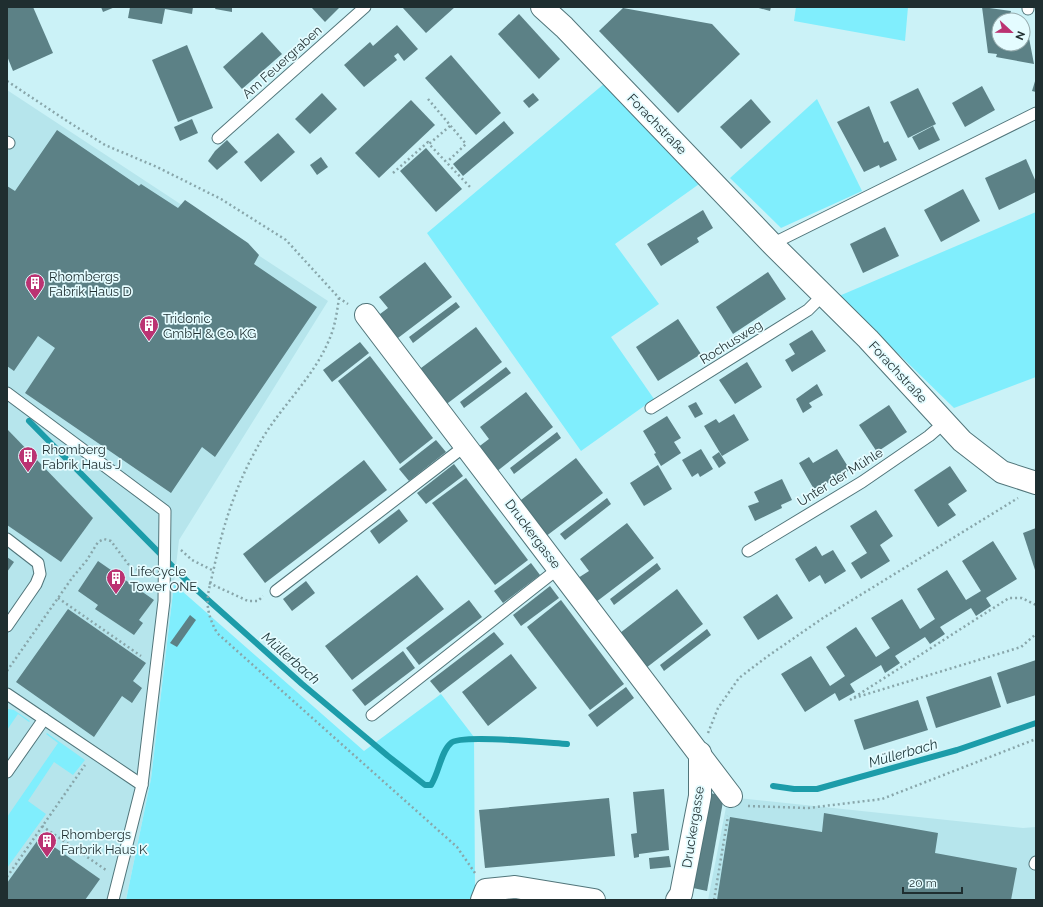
<svg xmlns="http://www.w3.org/2000/svg" width="1043" height="907" viewBox="0 0 1043 907" font-family="Raleway,sans-serif">
	<style>
		.built { fill: #b6e5ec }
		.green { fill: #80eefd }
		.lines { fill: none; stroke-linecap: round; stroke-linejoin: round }
		.stream { stroke: #1c9ca9; stroke-width: 6 }
		.building { fill: #5c8186 }
		.service-casing { stroke: #51757a; stroke-width: 13 }
		.minor-casing { stroke: #51757a; stroke-width: 24 }
		.path { stroke: #88a6aa; stroke-width: 2.5; stroke-dasharray: 2 3; stroke-linecap: butt }
		.service { stroke: #fff; stroke-width: 11 }
		.minor { stroke: #fff; stroke-width: 22 }
		.labels { text-anchor: middle; dominant-baseline: central; stroke-width: 3.5; stroke-linejoin: round; paint-order: stroke }
		.street-label { font-size: 13px; fill: #1f2e30; stroke: #e4fcff }
		.poi-label { font-size: 13px; fill: #1f2e30; stroke: #e4fcff; text-anchor: start }
		.water-label { font-size: 14px; font-style: italic; fill: #233d40; stroke: #e4fcff }
	</style>
	<rect width="100%" height="100%" fill="#cbf2f7"/>
	<!-- built -->
	<g class="built">
		<path d="M7 90 328 301 179 540 151 779 126 900H7Z"/>
		<path d="M728 797 1023 828 1036 827V900H708Z"/>
	</g>
	<!-- green -->
	<g class="green">
		<path d="M796 7H908L905 41 794 21Z"/>
		<path d="M605 83 702 182 615 244 659 304 611 337 654 399 581 451 427 233Z"/>
		<path d="M817 99 862 191 781 228 730 178Z"/>
		<path d="M1036 212V377L954 408 839 296Z"/>
		<path d="M174 584 364 751 441 694 474 737 475 886 534 900H126L151 779Z"/>
		<path d="M8 709 14 710 30 721 29 722 18 714 7 730Z"/>
		<path d="M47 733 85 760 73 775 54 762 28 801 46 814 7 868V817L58 743 46 734Z"/>
	</g>
	<g class="lines">
		<!-- stream -->
		<g class="stream">
			<path d="M29 421 188 582 302 684 388 756 425 785H431C439 773 441 751 451 743 460 734 550 743 567 744"/>
			<path d="M773 786 794 789H817L957 750 1036 723"/>
		</g>
	</g>
	<!-- building -->
	<g class="building">
		<path d="M7 7H33L53 53 13 71 7 56Z"/>
		<path d="M101 7H115L103 12Z"/>
		<path d="M130 7H193L192 14 165 9 162 24 128 18Z"/>
		<path d="M216 7H232V12L215 9Z"/>
		<path d="M311 7H340L325 22Z"/>
		<path d="M402 7H455L426 33Z"/>
		<path d="M755 7H771L770 11Z"/>
		<path d="M982 7 1011 11 1009 20H999V44H1023V37L1029 38 1034 64 996 57 997 54 988 53Z"/>
		<path d="M623 8 712 24 740 54 678 113 599 31Z"/>
		<path d="M519 14 560 59 539 79 498 34Z"/>
		<path d="M397 25 418 49 404 61 398 53 394 56 397 60 364 87 344 65 370 42 373 46Z"/>
		<path d="M262 32 282 54 242 89 223 67Z"/>
		<path d="M187 45 213 108 178 122 152 60Z"/>
		<path d="M451 55 501 113 476 135 425 78Z"/>
		<path d="M1036 78V92L1032 91Z"/>
		<path d="M982 86 995 110 965 127 952 103Z"/>
		<path d="M918 88 936 124 908 138 890 102Z"/>
		<path d="M322 93 337 109 310 134 295 119Z"/>
		<path d="M533 93 539 100 529 108 523 101Z"/>
		<path d="M751 99 771 122 741 149 720 127Z"/>
		<path d="M411 100 435 125 379 178 355 153Z"/>
		<path d="M869 106 884 143 888 141 897 160 880 168 879 165 864 172 837 122Z"/>
		<path d="M192 119 198 133 180 141 174 127Z"/>
		<path d="M504 121 514 133 463 176 453 164Z"/>
		<path d="M933 126 940 140 919 150 912 137Z"/>
		<path d="M57 130 139 186 141 184 178 208 185 200 248 243 259 255 254 264 317 307 215 457 202 447 171 493 25 393 55 348 38 336 14 371 7 366V186L15 191Z"/>
		<path d="M278 133 295 152 261 182 244 162Z"/>
		<path d="M227 140 238 152 217 170 208 161 215 151Z"/>
		<path d="M426 148 462 189 436 212 400 171Z"/>
		<path d="M321 157 328 167 317 175 310 165Z"/>
		<path d="M1026 159 1036 182V192L999 210 985 178Z"/>
		<path d="M963 189 980 221 941 242 924 210Z"/>
		<path d="M703 210 713 228 697 238 699 242 661 266 647 244Z"/>
		<path d="M885 227 899 256 863 273 850 244Z"/>
		<path d="M425 262 452 297 394 341 376 317 388 308 379 297Z"/>
		<path d="M768 272 786 299 733 334 716 307Z"/>
		<path d="M456 302 460 307 413 343 409 337Z"/>
		<path d="M678 319 701 354 658 381 636 347Z"/>
		<path d="M476 327 502 362 444 406 417 371Z"/>
		<path d="M812 330 826 351 792 372 785 360 795 354 789 344Z"/>
		<path d="M360 342 369 353 332 382 323 370Z"/>
		<path d="M370 356 433 438 400 464 338 381Z"/>
		<path d="M747 362 762 387 735 404 719 380Z"/>
		<path d="M506 367 511 373 464 408 460 402Z"/>
		<path d="M817 384 823 395 809 403 812 407 803 413 796 399Z"/>
		<path d="M526 392 553 427 496 472 477 448 489 439 480 427Z"/>
		<path d="M696 402 703 414 695 418 688 406Z"/>
		<path d="M889 405 907 432 877 452 859 425Z"/>
		<path d="M734 414 749 440 722 456 704 426 716 419 719 423Z"/>
		<path d="M667 416 681 438 674 442 681 453 661 466 654 454 656 453 643 431Z"/>
		<path d="M7 429 93 518 61 562 7 525Z"/>
		<path d="M557 432 561 438 514 474 510 468Z"/>
		<path d="M436 440 446 452 409 481 399 469Z"/>
		<path d="M701 449 713 469 700 477 698 473 692 477 682 460Z"/>
		<path d="M837 449 850 470 815 491 799 463 809 457 813 463Z"/>
		<path d="M719 452 726 463 719 468 712 457Z"/>
		<path d="M576 458 603 493 545 537 517 503Z"/>
		<path d="M364 460 387 490 265 583 243 554Z"/>
		<path d="M454 464 463 476 426 504 417 493Z"/>
		<path d="M658 465 672 489 644 506 630 483Z"/>
		<path d="M950 466 967 491 948 504 956 515 938 527 914 490Z"/>
		<path d="M466 478 528 560 495 585 432 503Z"/>
		<path d="M782 479 792 500 781 505 782 508 755 521 748 506 759 502 754 492Z"/>
		<path d="M607 498 611 504 565 540 560 534Z"/>
		<path d="M399 509 408 521 379 544 370 531Z"/>
		<path d="M876 510 893 536 880 545 890 561 861 579 851 563 867 553 850 526Z"/>
		<path d="M627 523 654 558 596 602 578 578 589 571 580 559Z"/>
		<path d="M1036 528V573L1023 533Z"/>
		<path d="M993 541 1017 579 986 598 991 606 976 616 971 608 940 627 945 634 930 644 925 637 895 656 900 663 885 673 881 665 850 684 855 692 839 701 835 693 805 712 781 674 811 656 830 686 845 676 826 647 856 627 876 657 890 648 871 618 902 599 920 629 935 619 917 589 947 570 966 600 981 591 962 561Z"/>
		<path d="M816 546 822 556 833 550 846 571 825 584 820 575 809 582 795 559Z"/>
		<path d="M7 557 14 562 7 572Z"/>
		<path d="M98 561 154 600 139 620 143 623 134 635 95 609 98 605 78 591Z"/>
		<path d="M531 563 540 575 503 603 494 591Z"/>
		<path d="M657 563 661 569 614 605 610 599Z"/>
		<path d="M417 575 444 609 352 680 325 646Z"/>
		<path d="M306 581 315 593 292 611 283 599Z"/>
		<path d="M550 586 559 598 521 626 513 615Z"/>
		<path d="M677 589 703 624 646 668 620 633Z"/>
		<path d="M777 594 793 618 758 640 743 617Z"/>
		<path d="M469 600 482 617 419 665 406 648Z"/>
		<path d="M561 600 624 684 590 710 527 627Z"/>
		<path d="M68 609 146 663 133 681 142 688 132 703 122 696 94 737 16 682Z"/>
		<path d="M190 615 196 620 177 647 170 643Z"/>
		<path d="M707 629 711 635 664 671 660 665Z"/>
		<path d="M494 632 504 644 440 693 430 681Z"/>
		<path d="M403 651 415 668 365 706 352 690Z"/>
		<path d="M511 654 537 688 488 726 462 692Z"/>
		<path d="M1036 660V695L1007 704 997 673Z"/>
		<path d="M991 676 1001 707 936 728 926 697Z"/>
		<path d="M626 687 634 698 597 727 588 715Z"/>
		<path d="M918 700 928 730 864 750 854 720Z"/>
		<path d="M664 789 669 850 639 854V857L634 858 631 834 637 833 633 792Z"/>
		<path d="M710 793 724 796 707 891 693 888Z"/>
		<path d="M609 798 615 856 485 868 479 810Z"/>
		<path d="M824 813 938 833 935 853 1017 868 1011 900H717L730 817 822 832Z"/>
		<path d="M40 837 100 879 85 900H7V883Z"/>
		<path d="M669 856 671 867 650 869 649 858Z"/>
	</g>
	<g class="lines">
		<!-- service casing -->
		<g class="service-casing">
			<g id="service">
				<path d="M1028 7V9"/>
				<path d="M218 138 365 7"/>
				<path d="M7 142 9 143"/>
				<path d="M772 244 1036 113"/>
				<path d="M7 393 165 511 164 601 142 785 113 900"/>
				<path d="M651 408 808 310 823 295"/>
				<path d="M7 539 38 563 40 574 36 584 7 626"/>
				<path d="M748 551 862 482 929 436 944 423"/>
				<path d="M276 591 465 446"/>
				<path d="M7 694 44 719 7 772"/>
				<path d="M372 715 559 568"/>
				<path d="M44 719 142 785"/>
				<path d="M1035 864 1036 862"/>
			</g>
		</g>
		<!-- minor casing -->
		<g class="minor-casing">
			<g id="minor">
				<path d="M542 7 564 27 772 244 868 339 962 441 1002 472 1036 483"/>
				<path d="M366 315 731 796"/>
				<path d="M482 900 486 890 515 887 594 900"/>
				<path d="M677 900 681 894 700 796V753"/>
			</g>
		</g>
		<!-- path -->
		<g class="path">
			<path d="M7 81 67 121 105 145 157 167 221 199 286 240 339 298 348 304"/>
			<path d="M428 99 466 144 447 162"/>
			<path d="M450 126 429 144 470 187"/>
			<path d="M393 173 428 142 429 144"/>
			<path d="M339 298C337 312 335 327 329 340 313 379 278 409 258 446 237 483 224 522 215 563 209 593 201 603 217 633L457 847 475 873"/>
			<path d="M181 550 192 560 214 571"/>
			<path d="M209 583 248 601H258L263 596"/>
			<path d="M58 598 141 656"/>
			<path d="M7 671 72 578 87 560 98 542 104 539 111 541 128 564 149 577"/>
			<path d="M854 698 1021 647 1036 634"/>
			<path d="M850 700 1009 598H1022L1036 605"/>
			<path d="M708 733 718 708 739 678 768 656 823 618 1018 498"/>
			<path d="M748 806 808 808 882 799 1036 739"/>
			<path d="M42 826 106 870"/>
			<path d="M7 877 85 765"/>
			<path d="M714 900 728 816"/>
		</g>
		<!-- service -->
		<use href="#service" class="service"/>
		<!-- minor -->
		<use href="#minor" class="minor"/>
	</g>
	<!-- icons -->
	<defs>
		<g id="building-pin" transform="scale(1)"><path d="M0 17L-7.5 6A9.5 9.5 0 1 1 7.5 6Z" fill="#bb3372" stroke="#e4fcff"/><path d="M-4-6H4V6H1V3H-1V6H-4ZM-2.5-4.3h1.7v1.8h-1.7ZM.8-4.3h1.7v1.8H.8ZM-2.5-1h1.7V.8h-1.7ZM.8-1h1.7V.8H.8Z" fill="#fff"/></g>
	</defs>
	<g fill-rule="evenodd">
		<use href="#building-pin" x="35" y="283"/>
		<use href="#building-pin" x="149" y="325"/>
		<use href="#building-pin" x="28" y="456"/>
		<use href="#building-pin" x="116" y="578"/>
		<use href="#building-pin" x="47" y="841"/>
	</g>
	<g class="labels">
		<!-- street labels -->
		<g class="street-label">
			<text transform="translate(282 62) rotate(-42)">Am Feuergraben</text>
			<text transform="translate(657 124) rotate(46)">Forachstraße</text>
			<text transform="translate(731 342) rotate(-32)">Rochusweg</text>
			<text transform="translate(898 372) rotate(47)">Forachstraße</text>
			<text transform="translate(840 477) rotate(-32)">Unter der Mühle</text>
			<text transform="translate(533 534) rotate(53)">Druckergasse</text>
			<text transform="translate(693 827) rotate(-81)">Druckergasse</text>
		</g>
		<!-- poi labels -->
		<g class="poi-label">
			<text x="49" y="276">Rhombergs<tspan x="49" dy="15">Fabrik Haus D</tspan></text>
			<text x="163" y="318">Tridonic<tspan x="163" dy="15">GmbH &amp; Co. KG</tspan></text>
			<text x="42" y="449">Rhomberg<tspan x="42" dy="15">Fabrik Haus J</tspan></text>
			<text x="130" y="571">LifeCycle<tspan x="130" dy="15">Tower ONE</tspan></text>
			<text x="61" y="834">Rhombergs<tspan x="61" dy="15">Farbrik Haus K</tspan></text>
		</g>
		<!-- water labels -->
		<g class="water-label">
			<text transform="translate(291 658) rotate(41)">Müllerbach</text>
			<text transform="translate(903 753) rotate(-16)">Müllerbach</text>
		</g>
	</g>
	<!-- border -->
	<rect width="1043" height="907" fill="none" stroke="#1f2e30" stroke-width="16"/>
	<!-- north arrow -->
	<g transform="translate(1011 32) rotate(112)"><circle r="19" fill="#e4fcff" stroke="#95aaac"/>
	<path d="M0-3L7 15L0 10L-7 15Z" fill="#bb3372"/>
	<text y="-6" font-size="11" font-weight="bold" text-anchor="middle" fill="#1f2e30">N</text>
	</g>
	<!-- scale -->
	<path d="M903 887v6h59v-6" fill="none" stroke="#1f2e30" stroke-width="2"/>
	<text x="909" y="887" font-size="12" fill="#1f2e30" stroke="#e4fcff" stroke-width="3" paint-order="stroke">20 m</text>
</svg>
